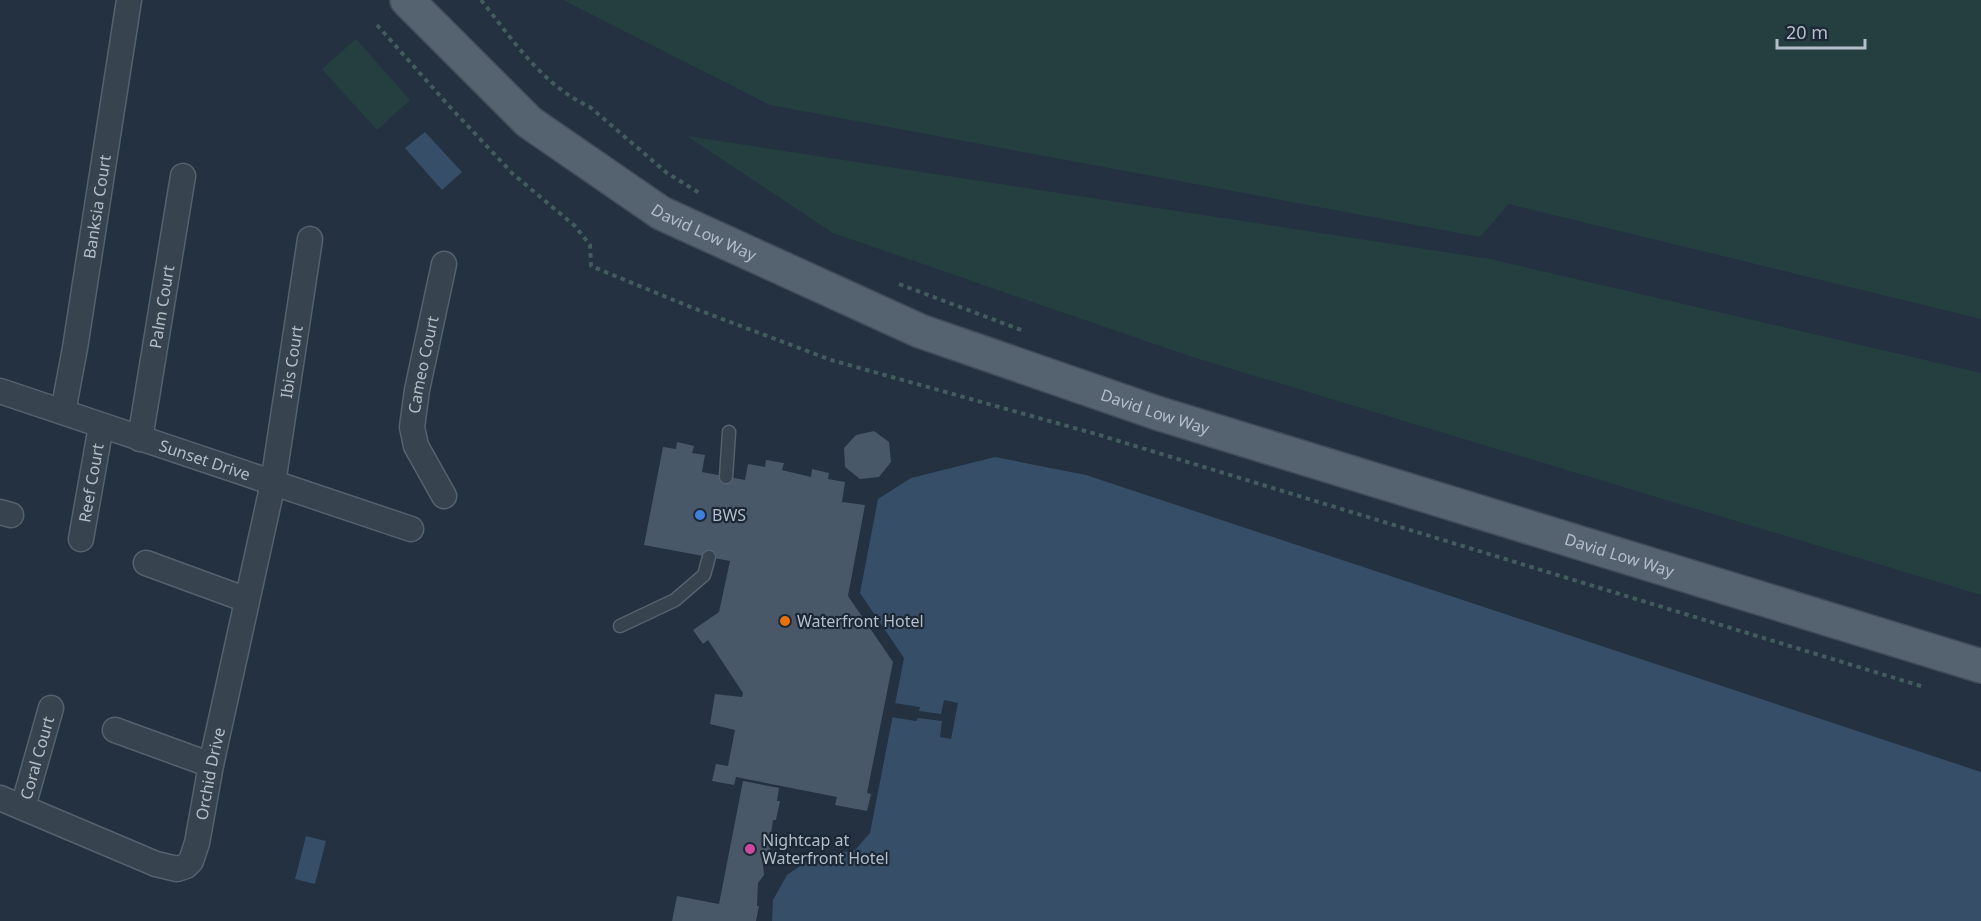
<svg xmlns="http://www.w3.org/2000/svg" width="1981" height="921" viewBox="0 0 1981 921" font-family="'Noto Sans',sans-serif">
	<style>
		.green { fill: #253f41 }
		.water { fill: #364e68 }
		.pier { fill: #233140 }
		.building { fill: #495869 }
		.lines { fill: none; stroke-linecap: round; stroke-linejoin: round }
		.lane-casing { stroke: #55616e; stroke-width: 15 }
		.street-casing { stroke: #55616e; stroke-width: 27 }
		.primary-casing { stroke: #414c59; stroke-width: 36 }
		.path { stroke: #435c5e; stroke-width: 4; stroke-dasharray: 4.5 4.5; stroke-linecap: butt }
		.lane { stroke: #384350; stroke-width: 12 }
		.street { stroke: #384350; stroke-width: 24 }
		.primary { stroke: #556270; stroke-width: 33 }
		.shop-dot { fill: #3f7fe0; stroke: #1c2835; stroke-width: 2 }
		.food-dot { fill: #e8710a; stroke: #1c2835; stroke-width: 2 }
		.hotel-dot { fill: #d1479c; stroke: #1c2835; stroke-width: 2 }
		.labels { text-anchor: middle; dominant-baseline: central; stroke-width: 4.5; stroke-linejoin: round; paint-order: stroke }
		.street-label { font-size: 16px; fill: #b4becb; stroke: #1c2835 }
		.poi-label { font-size: 16px; fill: #b4becb; stroke: #1c2835; text-anchor: start }
	</style>
	<rect width="100%" height="100%" fill="#233140"/>
	<!-- green -->
	<g class="green">
		<path d="M563 0H1981V319L1509 204 1480 237 770 105Z"/>
		<path d="M356 39 410 100 377 130 322 69Z"/>
		<path d="M687 136 1490 259 1981 373V595L1189 356 833 233Z"/>
	</g>
	<!-- water -->
	<g class="water">
		<path d="M425 132 462 172 442 190 405 148Z"/>
		<path d="M995 457 1086 475 1981 772V921H772L773 900 787 875 813 857 855 850 870 833 904 658 860 593 878 499 911 478Z"/>
		<path d="M306 836 326 841 315 884 295 879Z"/>
	</g>
	<!-- pier -->
	<path class="pier" d="M944 700 958 703 951 739 940 737 942 721 918 718 916 721 891 717 894 703 920 707 919 711 941 714Z"/>
	<!-- building -->
	<g class="building">
		<path d="M874 431 889 442 891 462 879 477 860 479 845 467 844 448 856 435Z"/>
		<path d="M677 442 694 446 692 453 705 455 702 472 745 480 748 464 765 467 766 460 784 463 782 470 811 477 812 469 829 473 828 479 845 482 842 502 865 505 848 596 893 662 867 793 871 794 867 811 835 805 837 797 736 777 734 785 712 781 716 764 728 766 735 730 710 724 715 694 742 697 743 693 708 640 703 644 693 630 719 612 730 561 644 545 663 447 676 449Z"/>
		<path d="M743 781 779 788 777 801H780L776 820H773L771 834 772 845 763 865 764 875 758 883 757 906H759L756 921H672L677 896 719 904Z"/>
	</g>
	<g class="lines">
		<!-- lane casing -->
		<g class="lane-casing">
			<g id="lane">
				<path d="M726 477 729 432"/>
				<path d="M620 626 675 600 704 575 709 557"/>
			</g>
		</g>
		<!-- street casing -->
		<g class="street-casing">
			<g id="street">
				<path id="s1" d="M0 391 411 529"/>
				<path id="s2" d="M63 412 75 348 129 0"/>
				<path id="s3" d="M140 439 183 176"/>
				<path id="s4" d="M444 496 416 446 412 427 417 390 444 264"/>
				<path d="M0 512 11 515"/>
				<path id="s5" d="M81 539 101 426"/>
				<path d="M146 563 247 600"/>
				<path d="M115 730 211 765"/>
				<path id="s6" d="M0 798 156 864 177 869 186 866 191 861 197 843 211 765 273 483 310 239"/>
				<path id="s7" d="M23 807 51 708"/>
			</g>
		</g>
		<!-- primary casing -->
		<g class="primary-casing">
			<g id="primary">
				<path id="s8" d="M407 0 529 122 661 213 920 331 1157 413 1981 666"/>
			</g>
		</g>
		<!-- path -->
		<g class="path">
			<path d="M481 0C513 40 542 85 590 107L667 173 701 194"/>
			<path d="M377 25 450 107 513 174 575 226 590 245 591 266 693 308 831 360 1096 434 1924 687"/>
			<path d="M899 284 1024 331"/>
		</g>
		<!-- lane -->
		<use href="#lane" class="lane"/>
		<!-- street -->
		<use href="#street" class="street"/>
		<!-- primary -->
		<use href="#primary" class="primary"/>
	</g>
	<!-- markers -->
	<circle class="shop-dot" cx="700" cy="515" r="6"/>
	<circle class="food-dot" cx="785" cy="621" r="6"/>
	<circle class="hotel-dot" cx="750" cy="849" r="6"/>
	<g class="labels">
		<!-- street labels -->
		<g class="street-label">
			<text stroke="none"><textPath href="#s2" startOffset="208">Banksia Court</textPath></text>
			<text stroke="none"><textPath href="#s8" startOffset="380">David Low Way</textPath></text>
			<text stroke="none"><textPath href="#s3" startOffset="134">Palm Court</textPath></text>
			<text stroke="none"><textPath href="#s6" startOffset="717">Ibis Court</textPath></text>
			<text stroke="none"><textPath href="#s4" startOffset="140">Cameo Court</textPath></text>
			<text stroke="none"><textPath href="#s8" startOffset="866">David Low Way</textPath></text>
			<text stroke="none"><textPath href="#s1" startOffset="216">Sunset Drive</textPath></text>
			<text stroke="none"><textPath href="#s5" startOffset="57">Reef Court</textPath></text>
			<text stroke="none"><textPath href="#s8" startOffset="1352">David Low Way</textPath></text>
			<text stroke="none"><textPath href="#s7" startOffset="51">Coral Court</textPath></text>
			<text stroke="none"><textPath href="#s6" startOffset="297">Orchid Drive</textPath></text>
		</g>
		<!-- poi labels -->
		<g class="poi-label">
			<text x="712" y="515">BWS</text>
			<text x="797" y="621">Waterfront Hotel</text>
			<text x="762" y="840">Nightcap at<tspan x="762" dy="18">Waterfront Hotel</tspan></text>
		</g>
	</g>
	<!-- scale -->
	<path d="M1777 39v9h88v-9" fill="none" stroke="#b4becb" stroke-width="3"/>
	<text x="1786" y="39" font-size="18" fill="#b4becb" stroke="#1c2835" stroke-width="4.5" paint-order="stroke">20 m</text>
</svg>
